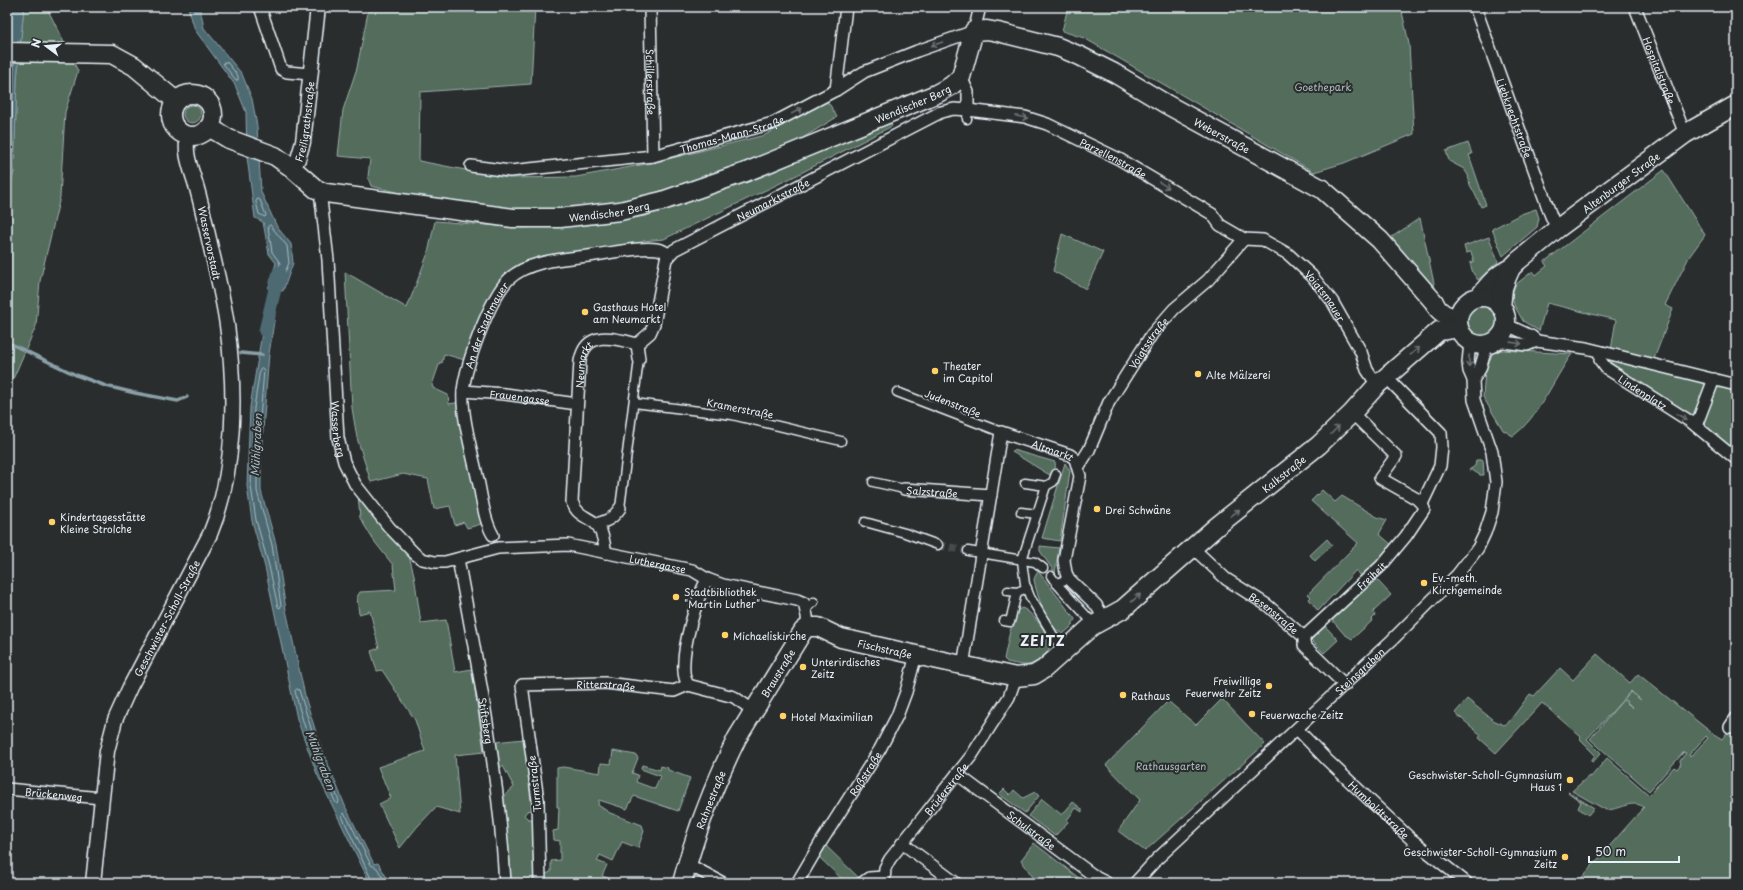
<svg xmlns="http://www.w3.org/2000/svg" width="1743" height="890" viewBox="0 0 1743 890" font-family="'Playpen Sans',sans-serif">
	<style>
		.green { fill: #526c5b; stroke: #9daeaa; fill-rule: evenodd }
		.water { fill: #4e6a73; stroke: #8ca0a8 }
		.lines { fill: none; stroke-linecap: round; stroke-linejoin: round }
		.shore { stroke: #aabbc3; stroke-width: 1 }
		.stream { stroke: #8ca0a8; stroke-width: 3.5 }
		.canal { stroke: #4e6a73; stroke-width: 13 }
		.pedestrian-tunnel { stroke: #464a4c; stroke-width: 8; stroke-dasharray: 8 4; stroke-linecap: butt }
		.pedestrian-casing { stroke: #e8f1f8; stroke-width: 11 }
		.minor-casing { stroke: #e8f1f8; stroke-width: 14 }
		.tertiary-casing { stroke: #e8f1f8; stroke-width: 17 }
		.primary-casing { stroke: #e8f1f8; stroke-width: 21 }
		.pedestrian { stroke: #2a2d2e; stroke-width: 8 }
		.minor { stroke: #2a2d2e; stroke-width: 11 }
		.tertiary { stroke: #2a2d2e; stroke-width: 14 }
		.primary { stroke: #2a2d2e; stroke-width: 18 }
		.oneway { stroke: #6c7275 }
		.poi-dot { fill: #ffd166; stroke: #2a2d2e; stroke-width: 1.5 }
		.labels { text-anchor: middle; dominant-baseline: central; stroke-width: 4; stroke-linejoin: round; paint-order: stroke }
		.street-label { font-size: 10px; fill: #e8f1f8; stroke: #2a2d2e }
		.park-label { font-size: 10px; fill: #acbcb9; stroke: #2a2d2e }
		.poi-label { font-size: 10px; fill: #e8f1f8; stroke: #2a2d2e; text-anchor: start }
		.water-label { font-size: 11px; font-style: italic; fill: #aabbc3; stroke: #2a2d2e }
		.district-label { font-size: 14px; font-weight: bold; letter-spacing: 1px; fill: #e8f1f8; stroke: #2a2d2e }
	</style>
	<rect width="100%" height="100%" fill="#2a2d2e"/>
	<filter id="ink" filterUnits="userSpaceOnUse"><feTurbulence type="fractalNoise" baseFrequency=".025" numOctaves="2"/><feDisplacementMap in="SourceGraphic" scale="8" xChannelSelector="R" yChannelSelector="G"/><feConvolveMatrix kernelMatrix="1 2 1 2 8 2 1 2 1" color-interpolation-filters="sRGB"/></filter>
	<g filter="url(#ink)">
		<!-- green -->
		<g class="green">
			<path d="M24 7H50L48 10 78 71 65 112 60 197 40 281 36 326 7 393V198L14 172 17 79Z"/>
			<path d="M369 7H535L531 84 420 92 419 161 507 178 576 177 652 163 765 135 826 102 830 105 837 117 796 142 686 187 646 197 593 207 548 211 490 209 427 199 371 186 368 177 370 159 338 156 343 110 357 68Z"/>
			<path d="M1068 7H1401L1409 44 1414 134 1344 163 1314 172 1084 38 1062 31Z"/>
			<circle cx="192" cy="114" r="9"/>
			<path d="M890 120 892 126 795 176 664 239 643 241V246L513 270 468 361 444 354 442 363 440 362 432 385 433 388 448 395 449 404 461 402 485 523 467 528 464 522 455 525 450 506 434 509 428 479 403 474 371 482 357 438 352 408 345 272 407 308 428 253 435 221 523 228 588 225 646 216 769 174Z"/>
			<path d="M1468 143 1472 154 1469 155 1486 205 1481 207 1475 194 1470 185 1468 175 1464 169 1449 161 1446 151Z"/>
			<path d="M1664 170 1705 235 1689 257 1665 305 1673 309 1654 359 1611 350 1616 320 1547 303 1539 331 1523 321 1514 305 1512 295 1515 285 1533 271 1536 275 1547 266 1544 262Z"/>
			<path d="M1536 209 1539 218 1537 227 1503 256 1492 229 1521 214Z"/>
			<path d="M1420 218 1435 288 1426 282 1389 239Z"/>
			<path d="M1062 234 1103 252 1086 289 1053 271Z"/>
			<path d="M1489 237 1498 262 1478 280 1473 273 1470 263 1474 261 1471 252 1466 253 1464 246Z"/>
			<circle cx="1481" cy="321" r="16"/>
			<path d="M1501 350 1572 354C1553 380 1539 417 1513 436L1503 430 1483 397 1485 370 1493 353Z"/>
			<path d="M1606 359 1708 384 1694 421Z"/>
			<path d="M1716 385 1736 391V453L1699 427Z"/>
			<path d="M1013 450 1055 462C1056 465 1055 472 1052 475L1048 474 1012 452Z"/>
			<path d="M1476 460H1483L1484 475H1480L1472 470H1469L1475 466Z"/>
			<path d="M1065 463 1070 471 1060 541 1042 538Z"/>
			<path d="M1322 490 1335 502 1342 496 1377 517 1387 520 1379 534 1392 545 1362 577 1356 570 1318 611 1309 599 1311 597 1308 594 1358 543 1311 501Z"/>
			<path d="M358 494 379 524 409 556 414 575 421 623 446 620 455 672 472 669 484 752 455 755 460 814 436 807 417 827 400 848 379 804 391 798 378 767 425 751 415 720 382 670 377 671 371 651 379 648 370 611 359 614 357 597 360 592 396 590 393 565 374 541 360 518Z"/>
			<path d="M1327 539 1332 545 1315 561 1310 555Z"/>
			<path d="M1040 546 1059 548 1055 573 1040 551Z"/>
			<path d="M1038 571 1075 619 1071 627 1063 634C1048 629 1036 594 1034 579Z"/>
			<path d="M1376 579 1391 595 1373 612 1375 616 1372 619 1373 620 1352 639 1344 634 1332 620Z"/>
			<path d="M1022 608C1033 612 1047 633 1051 643 1050 652 1037 663 1029 665 1022 666 1013 663 1007 662L1004 659 1010 631 1018 610Z"/>
			<path d="M1325 626 1338 640 1324 653 1311 640Z"/>
			<path d="M1597 654 1630 683 1638 674 1712 733 1722 739 1736 721V883H1577L1644 807C1631 799 1619 810 1606 810L1572 791 1589 776 1591 777 1607 758 1649 795 1674 767 1677 769 1681 764 1680 761 1686 753 1684 752 1649 791 1590 739 1623 700 1633 708 1624 699 1630 692 1641 700 1631 691 1587 739 1601 753 1593 762 1591 761 1595 755 1580 740 1581 737 1542 703 1496 753 1479 738 1481 735 1455 713 1467 699 1493 720 1504 725 1508 723 1530 694 1534 696 1560 668 1573 680ZM1706 736 1708 738 1690 757 1689 755Z"/>
			<path d="M1222 699 1265 744 1145 851 1118 831 1140 800 1106 765 1168 701 1196 725Z"/>
			<path d="M524 739 532 810 527 811 524 815 528 819H533L536 883H508L503 797 514 787 503 766 498 769 495 742Z"/>
			<path d="M613 751 636 755 638 758 632 773 638 775 636 782 655 789 660 776 641 769 642 765 660 770 661 766 668 768V770L690 778 678 811 634 796 627 809 599 800 598 805 610 813 642 825 644 831 638 848 622 842 613 861 600 855 597 861 607 865 602 876 617 881 616 883H544L543 875 551 872V861L560 860V841L554 840 553 831 558 830 559 807H557V768L563 767 600 773 601 763 611 764Z"/>
			<path d="M1004 789 1010 795 1014 790 1023 798 1035 792 1039 796 1025 813 999 794Z"/>
			<path d="M1568 792 1594 808 1588 815 1578 808 1581 802Z"/>
			<path d="M1042 799 1062 815 1073 802 1082 809V812L1076 808 1067 820 1068 822 1055 836 1028 816Z"/>
			<path d="M1034 843 1084 882 1037 883 1021 860Z"/>
			<path d="M824 844 859 878 846 883 817 855Z"/>
		</g>
		<!-- water -->
		<g class="water">
			<path d="M7 7H24L17 79 14 172 7 198Z"/>
			<path d="M188 7H200L204 28 242 74 252 99 257 126 261 192 277 227 291 244 293 263 283 291 268 289 276 263 269 254 263 222 255 218 247 157 246 112 235 85 195 30Z"/>
			<path d="M265 314 275 315 269 354 261 455V491L276 544 286 610 306 700 319 742 346 808 374 864 378 863 390 883H370L317 774 297 719 265 567 252 521 247 486 250 407Z"/>
		</g>
		<g class="lines">
			<!-- shore -->
			<g class="shore">
				<path d="M224 62H227L238 76V80H236L224 65Z"/>
				<path d="M7 183 10 172 14 62"/>
				<path d="M258 199 260 200 266 215 265 217 259 214 256 202Z"/>
				<path d="M270 225 287 246 289 263 279 286 274 284 280 263 272 252 268 227Z"/>
				<path d="M262 368 264 370 257 455V491L272 545 281 606 280 608 278 607 269 566 256 520 251 486 254 408 260 369Z"/>
				<path d="M297 689 299 690 316 744 339 801 338 804 336 803C318 767 304 730 295 691Z"/>
				<path d="M373 883 342 816 343 813 347 817 371 865 377 868 386 883"/>
			</g>
			<!-- stream -->
			<g class="stream">
				<path d="M7 342 76 375 106 386 135 393 178 401 187 397"/>
				<path d="M241 353 262 355"/>
			</g>
			<!-- canal -->
			<path class="canal" d="M265 331 279 272"/>
			<!-- pedestrian-tunnel -->
			<path class="pedestrian-tunnel" d="M938 545 968 551"/>
			<!-- pedestrian casing -->
			<g class="pedestrian-casing">
				<g id="pedestrian">
					<path d="M967 119 968 110"/>
					<path d="M897 392 1001 432"/>
					<path d="M634 403 732 415 841 441"/>
					<path d="M1056 474 1053 482 1046 486 1022 560 1023 569 1025 584 1030 597 1056 640 1065 650"/>
					<path d="M873 482 904 489"/>
					<path d="M1025 483 1046 486"/>
					<path d="M620 508 639 359"/>
					<path d="M1021 512 1037 514"/>
					<path d="M865 522 905 533 938 545"/>
					<path d="M968 551 1035 562 1043 568"/>
					<path d="M1051 576 1056 583 1069 579"/>
					<path d="M1056 583 1094 624"/>
					<path d="M1008 591 1017 592"/>
					<path d="M806 609 814 602"/>
					<path d="M1004 621 1010 622 1017 592 1027 588"/>
				</g>
			</g>
			<!-- minor casing -->
			<g class="minor-casing">
				<g id="minor">
					<path d="M260 7 281 69 287 72 310 74"/>
					<path id="s1" d="M650 7 653 156"/>
					<path id="s2" d="M1475 7 1551 216 1557 229"/>
					<path id="s3" d="M1635 7 1685 134"/>
					<path d="M961 77 968 92V110"/>
					<path d="M836 90 846 7"/>
					<path id="s4" d="M471 166 510 171 653 156 773 123 836 90 864 72 917 51 974 31 980 7"/>
					<path id="s5" d="M323 192 321 200 328 260 338 438 344 462 355 484 389 527 415 554 422 559 435 562H445L498 548 568 545 692 570 707 579"/>
					<path d="M1505 324 1531 336 1537 341"/>
					<path d="M1496 341 1527 345 1537 341 1586 348 1736 385"/>
					<path id="s6" d="M637 344 650 333 654 324 666 259 674 250 941 112 954 109 968 110 1025 117 1047 124 1119 159 1212 214 1220 225 1244 239 1263 240 1288 254 1312 276 1332 301 1361 352 1367 370 1377 385"/>
					<path d="M637 344 639 359"/>
					<path id="s7" d="M1600 352V360L1606 368 1691 422 1736 459"/>
					<path d="M1386 377 1441 433 1442 447 1440 466 1422 504"/>
					<path d="M1473 380 1480 369 1487 345"/>
					<path id="s8" d="M463 391 505 394 577 404"/>
					<path d="M1696 426 1714 379"/>
					<path id="s9" d="M1079 466 1089 450 1109 402 1152 334 1174 309 1208 280 1244 239"/>
					<path id="s10" d="M904 489 991 495"/>
					<path d="M596 524C608 521 613 518 620 508"/>
					<path id="s11" d="M493 535C484 520 482 498 478 480 473 456 461 414 463 391 466 364 490 297 509 279 530 259 568 259 595 255 609 253 649 245 661 250 664 251 666 253 669 254"/>
					<path id="s12" d="M1193 548 1226 579 1267 605 1304 637V645L1345 685"/>
					<path id="s13" d="M606 553C604 544 603 529 595 523 584 515 578 516 572 502L580 361C586 329 615 338 637 344"/>
					<path id="s14" d="M458 559C478 667 499 774 505 883"/>
					<path id="s15" d="M1304 637 1381 566 1406 536 1424 509 1422 504 1417 499 1380 478 1396 456 1352 413"/>
					<path id="s16" d="M963 666 1001 432 1070 455 1075 459 1080 476 1064 560 1066 573 1069 579 1096 605 1104 618"/>
					<path d="M754 711 734 697 688 685C686 681 684 676 684 671 682 647 696 600 707 579L723 585 797 600 804 603 807 616 808 627"/>
					<path d="M1730 727 1736 718"/>
					<path id="s17" d="M1297 729 1327 760 1411 839 1467 883"/>
					<path id="s18" d="M957 774 1097 878 1107 883"/>
					<path id="s19" d="M7 789 101 798"/>
					<path d="M902 843 956 883"/>
					<path d="M686 866 695 868 723 883"/>
					<path id="s20" d="M540 883 538 800 522 685 605 683 674 691 688 685"/>
					<path id="s21" d="M797 883 821 842 880 749 897 716 906 692 916 655"/>
					<path d="M862 883 869 878 884 877"/>
					<path id="s22" d="M884 883 885 868 890 859 972 755 1009 697 1016 677"/>
					<path id="s23" d="M1135 883 1157 859 1392 640 1457 575 1478 548 1485 533 1492 512 1496 482 1492 452 1474 400 1473 380 1469 371 1468 363 1470 342"/>
				</g>
			</g>
			<!-- tertiary casing -->
			<g class="tertiary-casing">
				<g id="tertiary">
					<path id="s24" d="M292 168 298 159 303 142 318 7"/>
					<path id="s25" d="M93 883 107 751 115 720 130 687 210 534C236 472 236 391 227 325 222 290 212 255 205 221 202 208 199 195 195 182 190 166 184 152 188 135"/>
				</g>
			</g>
			<!-- primary casing -->
			<g class="primary-casing">
				<g id="primary">
					<path d="M7 52 112 54 134 66 176 101"/>
					<circle cx="192" cy="115" r="21"/>
					<path id="s26" d="M209 127 229 139 275 156 292 168 316 189 326 193 513 218H560L620 211 662 201 746 172 936 94 951 86 961 77 974 31 987 30 998 32 1058 47 1080 56 1114 73 1166 104 1322 189 1380 240 1434 302C1438 313 1447 316 1458 319"/>
					<path d="M1479 297C1488 285 1497 274 1511 268"/>
					<circle cx="1482" cy="321" r="24"/>
					<path id="s27" d="M1501 307 1503 288 1507 277 1511 268 1518 261 1557 229 1685 134 1736 105"/>
					<path id="s28" d="M682 883C695 833 714 785 737 738L803 631 808 627H818L841 638 916 655 1016 677 1034 675 1044 669 1092 626 1123 609 1216 527 1319 445 1352 413 1377 385 1439 331 1459 328"/>
				</g>
			</g>
			<!-- pedestrian -->
			<use href="#pedestrian" class="pedestrian"/>
			<!-- minor -->
			<use href="#minor" class="minor"/>
			<!-- tertiary -->
			<use href="#tertiary" class="tertiary"/>
			<!-- primary -->
			<use href="#primary" class="primary"/>
		</g>
		<!-- one-way arrows -->
		<defs><path id="oneway-shaft" d="M-6 0H5M1.5-3L5.5 0L1.5 3" fill="none" stroke-width="1.6" stroke-linecap="round" stroke-linejoin="round"/></defs>
		<g class="oneway">
			<use href="#oneway-shaft" transform="translate(937 44) rotate(161)"/>
			<use href="#oneway-shaft" transform="translate(797 111) rotate(-28)"/>
			<use href="#oneway-shaft" transform="translate(1022 117) rotate(11)"/>
			<use href="#oneway-shaft" transform="translate(1164 185) rotate(31)"/>
			<use href="#oneway-shaft" transform="translate(1516 343) rotate(8)"/>
			<use href="#oneway-shaft" transform="translate(1415 351) rotate(-40)"/>
			<use href="#oneway-shaft" transform="translate(1469 361) rotate(91)"/>
			<use href="#oneway-shaft" transform="translate(1682 417) rotate(33)"/>
			<use href="#oneway-shaft" transform="translate(1335 430) rotate(-45)"/>
			<use href="#oneway-shaft" transform="translate(1235 513) rotate(-38)"/>
			<use href="#oneway-shaft" transform="translate(1136 598) rotate(-41)"/>
		</g>
	</g>
	<!-- markers -->
	<g class="poi-dot">
		<circle cx="585" cy="312" r="4"/>
		<circle cx="935" cy="371" r="4"/>
		<circle cx="1198" cy="374" r="4"/>
		<circle cx="1097" cy="509" r="4"/>
		<circle cx="52" cy="522" r="4"/>
		<circle cx="1424" cy="583" r="4"/>
		<circle cx="676" cy="597" r="4"/>
		<circle cx="725" cy="635" r="4"/>
		<circle cx="803" cy="667" r="4"/>
		<circle cx="1269" cy="686" r="4"/>
		<circle cx="1123" cy="695" r="4"/>
		<circle cx="1252" cy="714" r="4"/>
		<circle cx="783" cy="716" r="4"/>
		<circle cx="1570" cy="780" r="4"/>
		<circle cx="1565" cy="857" r="4"/>
	</g>
	<g class="labels">
		<!-- street labels -->
		<g class="street-label">
			<text stroke="none"><textPath href="#s3" startOffset="68">Hospitalstraße</textPath></text>
			<text stroke="none"><textPath href="#s1" startOffset="75">Schillerstraße</textPath></text>
			<text stroke="none"><textPath href="#s26" startOffset="744">Wendischer Berg</textPath></text>
			<text stroke="none"><textPath href="#s2" startOffset="118">Liebknechtstraße</textPath></text>
			<text stroke="none"><textPath href="#s24" startOffset="49">Freiligrathstraße</textPath></text>
			<text stroke="none"><textPath href="#s4" startOffset="265">Thomas-Mann-Straße</textPath></text>
			<text stroke="none"><textPath href="#s26" startOffset="1120">Weberstraße</textPath></text>
			<text stroke="none"><textPath href="#s6" startOffset="588">Parzellenstraße</textPath></text>
			<text stroke="none"><textPath href="#s27" startOffset="180">Altenburger Straße</textPath></text>
			<text stroke="none"><textPath href="#s6" startOffset="216">Neumarktstraße</textPath></text>
			<text stroke="none"><textPath href="#s26" startOffset="421">Wendischer Berg</textPath></text>
			<text transform="translate(210 243) rotate(78)">Wasservorstadt</text>
			<text stroke="none"><textPath href="#s6" startOffset="847">Voigtsmauer</textPath></text>
			<text stroke="none"><textPath href="#s11" startOffset="218">An der Stadtmauer</textPath></text>
			<text stroke="none"><textPath href="#s9" startOffset="142">Voigtsstraße</textPath></text>
			<text stroke="none"><textPath href="#s13" startOffset="203">Neumarkt</textPath></text>
			<text stroke="none"><textPath href="#s7" startOffset="62">Lindenplatz</textPath></text>
			<text stroke="none"><textPath href="#s8" startOffset="57">Frauengasse</textPath></text>
			<text transform="translate(953 403) rotate(21)">Judenstraße</text>
			<text transform="translate(740 408) rotate(11)">Kramerstraße</text>
			<text stroke="none"><textPath href="#s5" startOffset="238">Wasserberg</textPath></text>
			<text stroke="none"><textPath href="#s16" startOffset="292">Altmarkt</textPath></text>
			<text stroke="none"><textPath href="#s28" startOffset="842">Kalkstraße</textPath></text>
			<text stroke="none"><textPath href="#s10" startOffset="28">Salzstraße</textPath></text>
			<text stroke="none"><textPath href="#s5" startOffset="637">Luthergasse</textPath></text>
			<text stroke="none"><textPath href="#s15" startOffset="91">Freiheit</textPath></text>
			<text stroke="none"><textPath href="#s12" startOffset="104">Besenstraße</textPath></text>
			<text stroke="none"><textPath href="#s25" startOffset="279">Geschwister-Scholl-Straße</textPath></text>
			<text stroke="none"><textPath href="#s28" startOffset="368">Fischstraße</textPath></text>
			<text stroke="none"><textPath href="#s23" startOffset="309">Steinsgraben</textPath></text>
			<text stroke="none"><textPath href="#s28" startOffset="232">Braustraße</textPath></text>
			<text stroke="none"><textPath href="#s20" startOffset="283">Ritterstraße</textPath></text>
			<text stroke="none"><textPath href="#s14" startOffset="164">Stiftsberg</textPath></text>
			<text stroke="none"><textPath href="#s21" startOffset="129">Roßstraße</textPath></text>
			<text transform="translate(534 784) rotate(-96)">Turmstraße</text>
			<text stroke="none"><textPath href="#s22" startOffset="115">Brüderstraße</textPath></text>
			<text stroke="none"><textPath href="#s19" startOffset="47">Brückenweg</textPath></text>
			<text stroke="none"><textPath href="#s28" startOffset="88">Rahnestraße</textPath></text>
			<text stroke="none"><textPath href="#s17" startOffset="115">Humboldtstraße</textPath></text>
			<text stroke="none"><textPath href="#s18" startOffset="93">Schulstraße</textPath></text>
		</g>
		<!-- park labels -->
		<g class="park-label">
			<text x="1323" y="86">Goethepark</text>
			<text x="1171" y="765">Rathausgarten</text>
		</g>
		<!-- poi labels -->
		<g class="poi-label">
			<text x="593" y="306">Gasthaus Hotel<tspan x="593" dy="12">am Neumarkt</tspan></text>
			<text x="943" y="365">Theater<tspan x="943" dy="12">im Capitol</tspan></text>
			<text x="1206" y="374">Alte Mälzerei</text>
			<text x="1105" y="509">Drei Schwäne</text>
			<text x="60" y="516">Kindertagesstätte<tspan x="60" dy="12">Kleine Strolche</tspan></text>
			<text x="1432" y="577">Ev.-meth.<tspan x="1432" dy="12">Kirchgemeinde</tspan></text>
			<text x="684" y="591">Stadtbibliothek<tspan x="684" dy="12">"Martin Luther"</tspan></text>
			<text x="733" y="635">Michaeliskirche</text>
			<text x="811" y="661">Unterirdisches<tspan x="811" dy="12">Zeitz</tspan></text>
			<text x="1261" y="680" text-anchor="end">Freiwillige<tspan x="1261" dy="12">Feuerwehr Zeitz</tspan></text>
			<text x="1131" y="695">Rathaus</text>
			<text x="1260" y="714">Feuerwache Zeitz</text>
			<text x="791" y="716">Hotel Maximilian</text>
			<text x="1562" y="774" text-anchor="end">Geschwister-Scholl-Gymnasium<tspan x="1562" dy="12">Haus 1</tspan></text>
			<text x="1557" y="851" text-anchor="end">Geschwister-Scholl-Gymnasium<tspan x="1557" dy="12">Zeitz</tspan></text>
		</g>
		<!-- water labels -->
		<g class="water-label">
			<text transform="translate(256 445) rotate(-87)">Mühlgraben</text>
			<text transform="translate(321 760) rotate(69)">Mühlgraben</text>
		</g>
		<!-- district labels -->
		<g class="district-label">
			<text x="1043" y="640">ZEITZ</text>
		</g>
	</g>
	<!-- margin -->
	<rect width="1743" height="890" fill="none" stroke="#2a2d2e" stroke-width="24"/>
	<rect x="12" y="12" width="1719" height="866" fill="none" stroke="#e8f1f8" stroke-width="1.5" filter="url(#ink)"/>
	<!-- north arrow -->
	<g transform="translate(46 46) rotate(286)" stroke="#2a2d2e" stroke-width="3" paint-order="stroke">
	<path d="M0-3L7 15L0 10L-7 15Z" fill="#e8f1f8"/>
	<text y="-6" font-size="11" font-weight="bold" text-anchor="middle" fill="#e8f1f8">N</text>
	</g>
	<!-- scale -->
	<path d="M1589 856v6h90v-6" fill="none" stroke="#e8f1f8" stroke-width="2"/>
	<text x="1595" y="856" font-size="12" fill="#e8f1f8" stroke="#2a2d2e" stroke-width="3" paint-order="stroke">50 m</text>
</svg>
